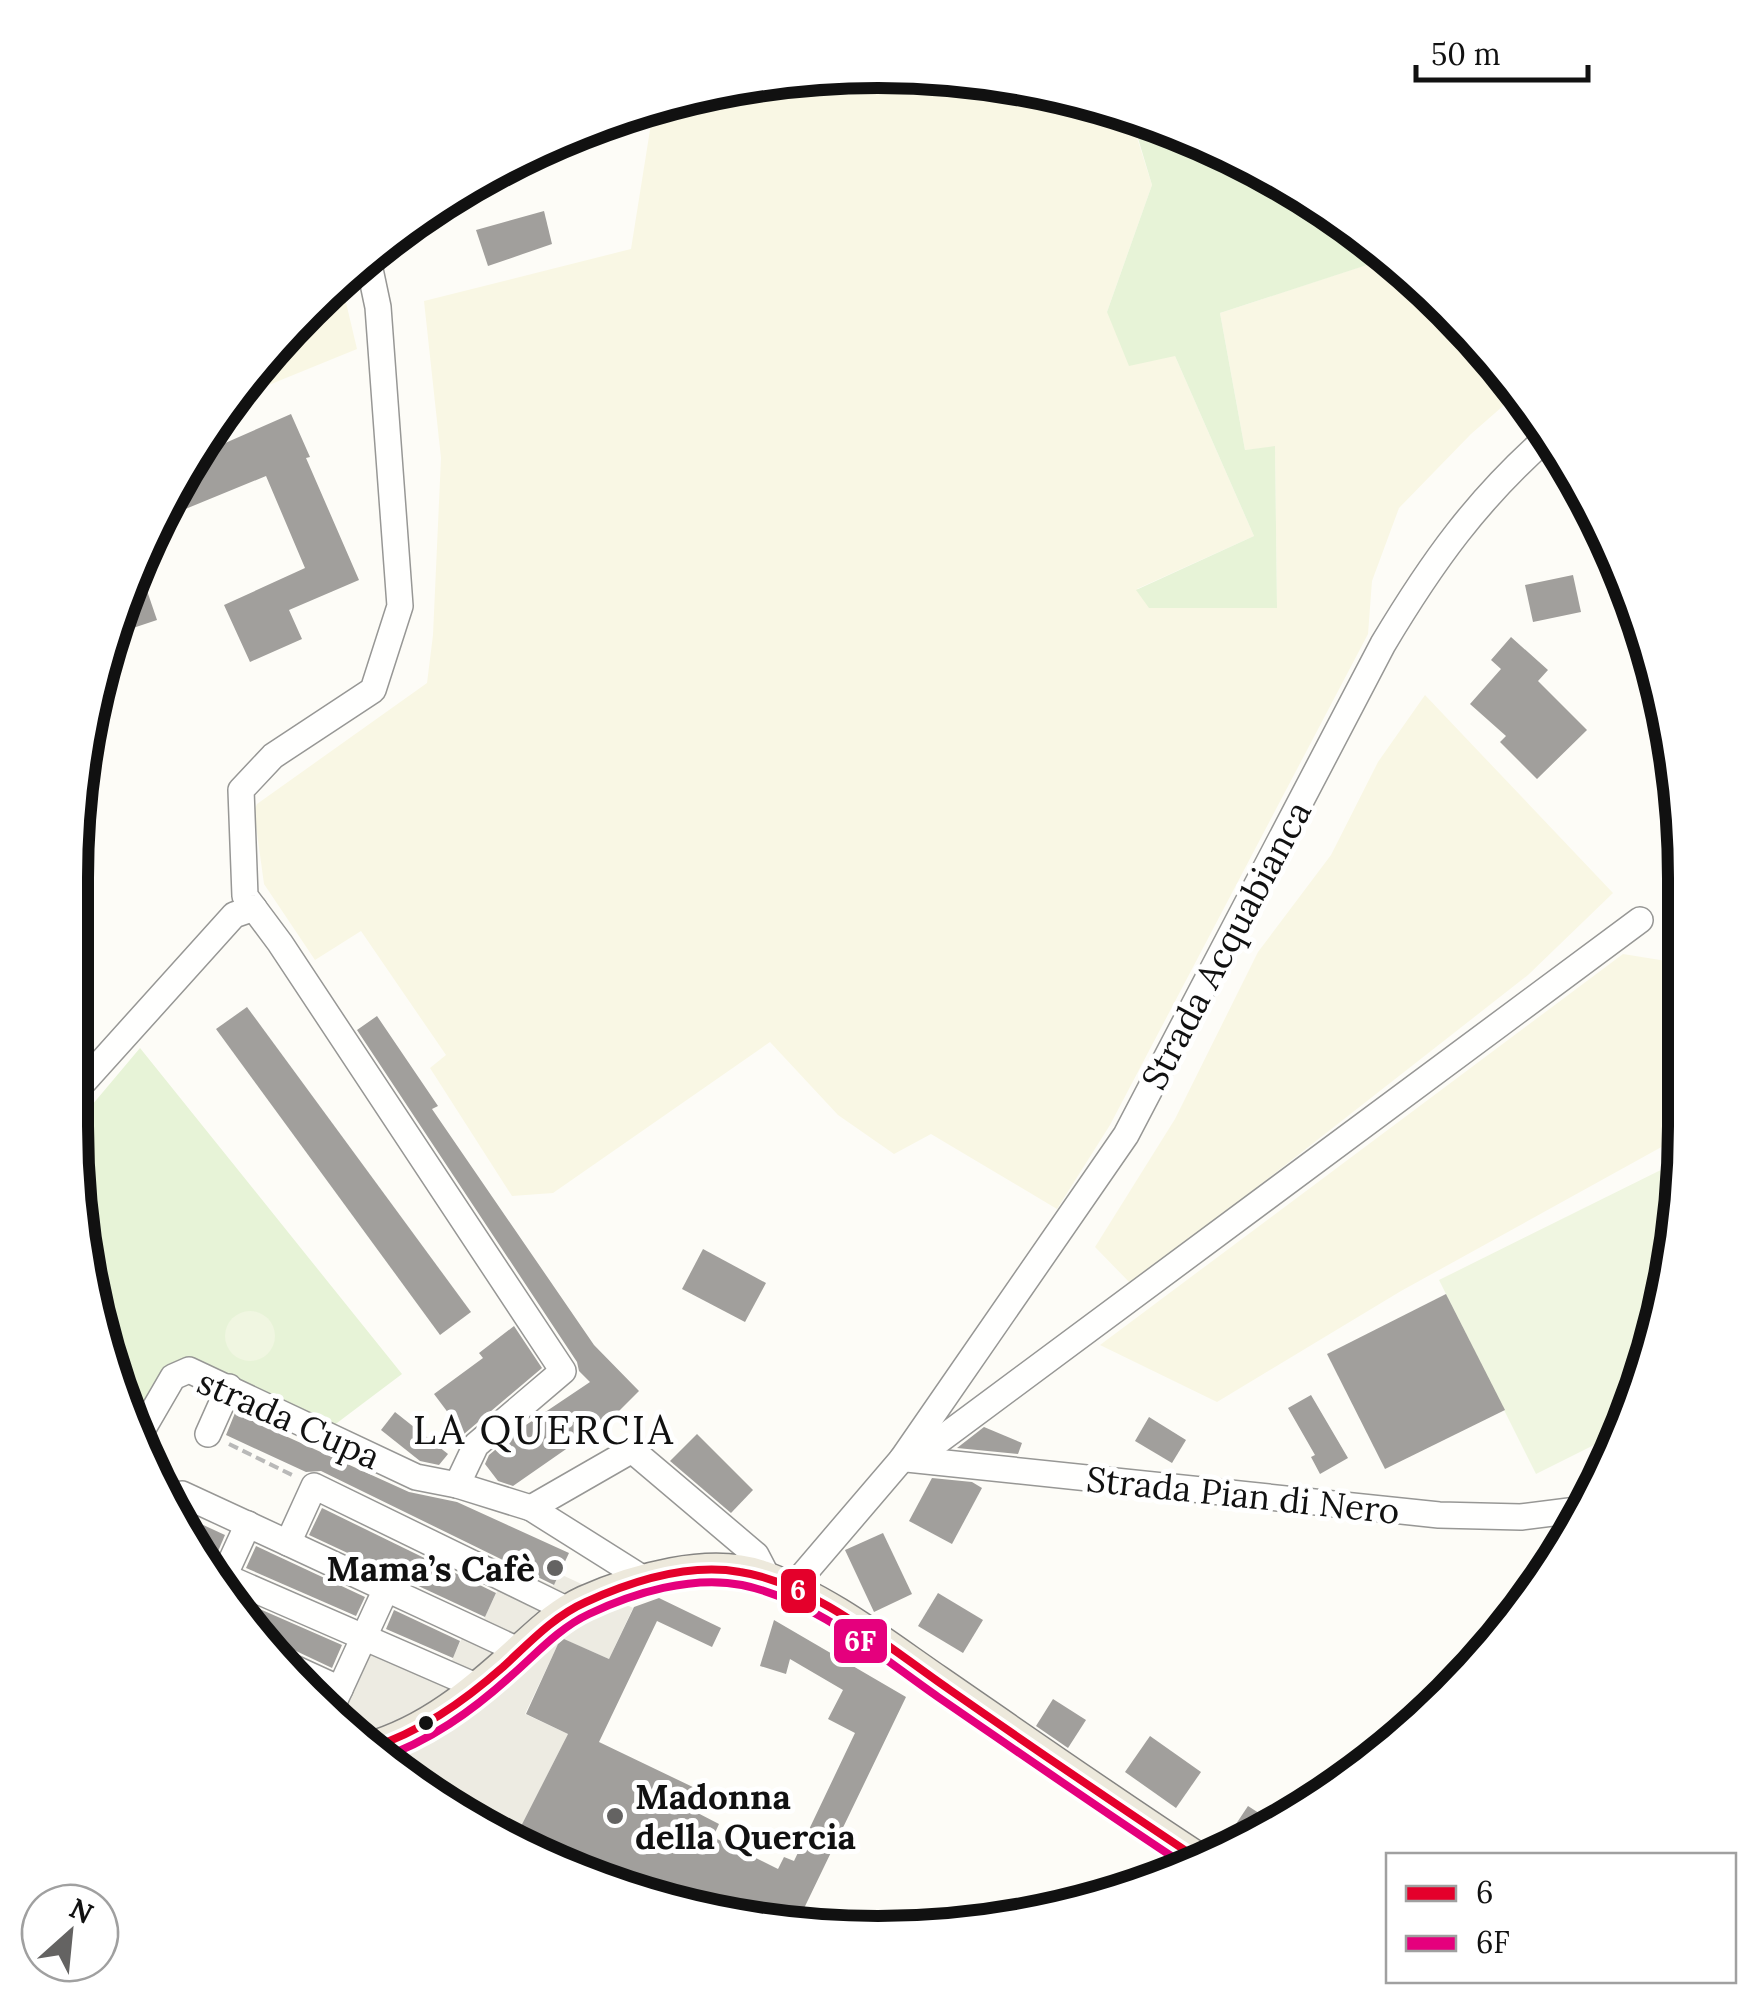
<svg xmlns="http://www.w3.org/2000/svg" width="1756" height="2003" viewBox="0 0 1756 2003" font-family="Lora,serif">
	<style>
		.farmland { fill: #f9f7e4 }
		.green { fill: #e7f3d7 }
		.pitch { fill: #f0f6e1 }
		.plaza { fill: #edebe2 }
		.building { fill: #a19f9c }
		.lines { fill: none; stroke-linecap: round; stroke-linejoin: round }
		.minor-casing { stroke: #979795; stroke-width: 28 }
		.major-casing { stroke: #858482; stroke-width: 35 }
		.path { stroke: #b9b9b8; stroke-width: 4; stroke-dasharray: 10 5; stroke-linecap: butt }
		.minor { stroke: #fffffe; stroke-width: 25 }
		.major { stroke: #ede9dc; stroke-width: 32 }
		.bus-1-casing { stroke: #fff; stroke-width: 15 }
		.bus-2-casing { stroke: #fff; stroke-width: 15 }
		.bus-1 { stroke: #e4002b; stroke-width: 8 }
		.bus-2 { stroke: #e5007d; stroke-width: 8 }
		.poi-dot { fill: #646362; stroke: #fff; stroke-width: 4 }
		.bus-dot { fill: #111; stroke: #fff; stroke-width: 4 }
		.labels { text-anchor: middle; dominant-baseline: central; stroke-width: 10; stroke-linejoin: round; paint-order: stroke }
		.street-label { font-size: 35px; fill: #111; stroke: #fff }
		.poi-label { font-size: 35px; font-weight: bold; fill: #111; stroke: #fff; text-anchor: end }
		.quarter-label { font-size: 40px; letter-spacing: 2.5px; fill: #111; stroke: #fff }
		.rim { fill: none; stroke: #111; stroke-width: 12 }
		.line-badge { stroke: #fff; stroke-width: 4 }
		.badge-label { font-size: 28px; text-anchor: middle; font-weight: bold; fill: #fff }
	</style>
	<rect width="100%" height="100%" fill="#fdfcf7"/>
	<!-- farmland -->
	<g class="farmland">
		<path d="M931 72 1088 98 1116 108 1120 129 1133 125 1152 185 1107 312 1175 356 1254 536 1137 589 1277 607 1275 447 1245 450 1220 313 1369 264 1351 225 1370 237 1393 258 1383 262 1395 261 1486 346 1519 392 1471 434 1399 508 1372 581 1368 634 1110 1125 1057 1209 931 1134 894 1154 838 1115 770 1042 553 1193 512 1196 430 1068 446 1055 361 931 315 960 264 884 254 811 257 804 427 683 433 635 441 458 424 301 631 249 654 105 773 77Z"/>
		<path d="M340 277 357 349 242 396Z"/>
		<path d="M1425 695 1613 893 1528 975 1132 1285 1095 1247 1175 1119 1258 952 1331 855 1378 762Z"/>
		<path d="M1623 954 1685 964V1134L1401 1291 1217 1402 1100 1345Z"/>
	</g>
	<!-- green -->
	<g class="green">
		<path d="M1116 108 1236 154 1351 225 1370 264 1220 313 1245 450 1275 446 1277 608H1149L1136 590 1254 536 1175 356 1129 366 1107 312 1152 185 1134 125 1120 130Z"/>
		<path d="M140 1048 402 1374 329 1429 194 1362 132 1425 97 1334 71 1130Z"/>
	</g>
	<!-- pitch -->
	<g class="pitch">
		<path d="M1683 1159 1671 1282 1626 1429 1536 1474 1439 1280Z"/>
		<circle cx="250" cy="1336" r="25"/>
	</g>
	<!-- plaza -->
	<path class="plaza" d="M509 1566 553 1586 560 1574 633 1608 609 1659 561 1638 525 1714 568 1734 521 1827 465 1800 460 1809 387 1766 323 1707 360 1627 450 1665 472 1615 484 1619Z"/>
	<!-- building -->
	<g class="building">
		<path d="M544 211 552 244 488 266 476 230Z"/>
		<path d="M291 414 310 457 306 458 359 580 289 610 302 639 250 662 224 605 305 568 266 476 161 519 178 474 191 458Z"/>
		<path d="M141 573 157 620 118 633Z"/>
		<path d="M1573 575 1581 612 1533 622 1525 585Z"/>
		<path d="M1511 637 1548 670 1538 681 1587 730 1537 779 1500 742 1506 736 1470 704 1501 669 1491 660Z"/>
		<path d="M247 1007 471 1312 440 1335 216 1029Z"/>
		<path d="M377 1016 438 1106 432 1109 594 1345 639 1391 615 1415 513 1486 498 1481 485 1464 489 1455 520 1429 590 1382 579 1371 577 1362 357 1030Z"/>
		<path d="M703 1249 766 1283 745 1322 682 1289Z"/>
		<path d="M1446 1294 1505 1410 1385 1469 1327 1354Z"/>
		<path d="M514 1326 542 1368 464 1434 434 1394 483 1358 479 1353Z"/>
		<path d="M1311 1395 1348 1458 1320 1474 1311 1457 1315 1455 1288 1408Z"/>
		<path d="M395 1412 448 1454 439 1465 420 1461 381 1430Z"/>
		<path d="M235 1413 409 1492 457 1502 569 1553 554 1585 321 1471 306 1472 226 1435Z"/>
		<path d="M1149 1417 1186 1440 1172 1463 1135 1441Z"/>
		<path d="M984 1427 1022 1443 1018 1454 957 1448Z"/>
		<path d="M697 1434 753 1490 731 1513 670 1461Z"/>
		<path d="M147 1465 178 1479 168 1486 163 1497Z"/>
		<path d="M932 1478 972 1482 982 1488 952 1544 909 1521Z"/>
		<path d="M322 1508 496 1593 485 1617 309 1535Z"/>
		<path d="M188 1518 225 1535 216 1556 203 1557 182 1526Z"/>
		<path d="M883 1533 912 1594 874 1612 845 1550Z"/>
		<path d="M256 1546 365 1597 356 1616 246 1568Z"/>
		<path d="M938 1593 983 1620 963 1653 918 1626Z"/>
		<path d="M230 1596 342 1645 332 1668 277 1642 261 1644Z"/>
		<path d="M659 1598 721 1628 712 1647 657 1621 599 1742 697 1789 688 1808 719 1824 713 1837 778 1869 784 1857 794 1861 855 1733 828 1719 843 1690 790 1659 786 1674 760 1666 774 1620 906 1697 795 1927 772 1926 628 1887 631 1881 556 1844 548 1860 514 1840 568 1734 526 1714 558 1644 564 1639 609 1659 634 1607Z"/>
		<path d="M394 1610 460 1641 453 1658 386 1629Z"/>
		<path d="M1053 1699 1086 1720 1068 1748 1036 1726Z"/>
		<path d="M1150 1736 1201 1772 1176 1808 1125 1772Z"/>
		<path d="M1248 1806 1279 1826 1219 1853 1218 1851Z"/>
	</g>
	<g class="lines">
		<!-- minor casing -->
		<g class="minor-casing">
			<g id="minor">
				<path d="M367 255 378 307 400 606 373 690 273 756 241 790 245 896 280 943 563 1371 476 1445 457 1485"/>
				<path d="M71 1096 234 915 254 908"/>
				<path d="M208 1434 229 1387"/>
				<path d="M137 1439 173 1377 189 1370 416 1477 457 1485 531 1508 647 1581"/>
				<path d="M902 1459 929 1448 1640 920"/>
				<path d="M907 1459 1439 1515 1521 1517 1585 1509"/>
				<path d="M531 1508 632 1450 756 1555 769 1580"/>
				<path d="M173 1513 182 1494 288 1543 314 1486 568 1610"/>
				<path d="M288 1543 520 1651"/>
				<path d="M212 1571 478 1687"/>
				<path d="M221 1583 248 1524"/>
				<path d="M790 1590 902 1459 1126 1135 1383 644C1432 562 1477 499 1550 435"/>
				<path d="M270 1657 340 1689"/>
				<path d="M329 1713 386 1589"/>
			</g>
		</g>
		<!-- major casing -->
		<g class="major-casing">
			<path id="major" d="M368 1749C428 1732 474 1693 519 1652 541 1632 559 1614 585 1602 634 1580 710 1558 762 1577 824 1598 884 1645 938 1682 1025 1742 1112 1803 1201 1861"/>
		</g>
		<!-- path -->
		<path class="path" d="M229 1444 292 1475"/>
		<!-- minor -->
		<use href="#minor" class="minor"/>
		<!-- major -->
		<use href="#major" class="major"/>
		<!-- bus-1 casing -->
		<g class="bus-1-casing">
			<path id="bus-1" d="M368 1749C420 1732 462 1703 503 1667 529 1643 554 1616 586 1602 632 1581 689 1563 740 1572 814 1583 890 1649 950 1690 1033 1748 1117 1805 1201 1861"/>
		</g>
		<!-- bus-2 casing -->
		<g class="bus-2-casing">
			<path id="bus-2" d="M378 1759C429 1742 472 1711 512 1675 536 1654 559 1628 589 1614 633 1593 692 1575 742 1585 815 1600 879 1656 938 1697 1021 1754 1104 1812 1188 1867"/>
		</g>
		<!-- bus-1 -->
		<use href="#bus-1" class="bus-1"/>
		<!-- bus-2 -->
		<use href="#bus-2" class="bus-2"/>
	</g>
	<!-- markers -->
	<g class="poi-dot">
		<circle cx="555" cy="1568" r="10"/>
		<circle cx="615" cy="1816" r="10"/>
	</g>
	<circle class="bus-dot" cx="426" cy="1723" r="9"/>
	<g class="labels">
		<!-- street labels -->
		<g class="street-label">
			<text transform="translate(1226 945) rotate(-62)">Strada Acquabianca</text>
			<text transform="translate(289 1419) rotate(24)">strada Cupa</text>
			<text transform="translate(1243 1495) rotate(6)">Strada Pian di Nero</text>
		</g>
		<!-- poi labels -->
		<g class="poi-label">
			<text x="535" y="1568">Mama’s Cafè</text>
			<text x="635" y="1796" text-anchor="start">Madonna<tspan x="635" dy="40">della Quercia</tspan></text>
		</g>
		<!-- quarter labels -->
		<g class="quarter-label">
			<text x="544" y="1429">LA QUERCIA</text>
		</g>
	</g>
	<!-- crop -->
	<path d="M0 0H1756V2003H0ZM878 88H878A790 790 0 0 1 1668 878V1126A790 790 0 0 1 878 1916H878A790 790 0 0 1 88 1126V878A790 790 0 0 1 878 88Z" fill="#fff" fill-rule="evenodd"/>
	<path class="rim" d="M878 88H878A790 790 0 0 1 1668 878V1126A790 790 0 0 1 878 1916H878A790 790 0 0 1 88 1126V878A790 790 0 0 1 878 88Z"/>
	<g class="line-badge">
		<rect x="779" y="1567" width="39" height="48" rx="10" fill="#e4002b"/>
		<rect x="832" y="1617" width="57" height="48" rx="10" fill="#e5007d"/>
	</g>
	<g class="badge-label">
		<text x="798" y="1600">6</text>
		<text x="860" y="1651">6F</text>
	</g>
	<!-- legend -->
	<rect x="1386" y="1853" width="350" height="130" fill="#ffffff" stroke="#a0a0a0" stroke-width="2.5"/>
	<rect x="1406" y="1886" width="50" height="15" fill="#e4002b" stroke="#a0a0a0" stroke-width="2.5"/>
	<text x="1476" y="1903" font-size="30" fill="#111111">6</text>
	<rect x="1406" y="1936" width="50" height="15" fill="#e5007d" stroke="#a0a0a0" stroke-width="2.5"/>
	<text x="1476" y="1953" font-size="30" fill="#111111">6F</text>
	<!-- north arrow -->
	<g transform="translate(70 1933) rotate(27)"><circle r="48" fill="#ffffff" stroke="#a0a0a0" stroke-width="2.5"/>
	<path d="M0-8L18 38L0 25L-18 38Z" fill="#646362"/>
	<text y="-15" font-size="28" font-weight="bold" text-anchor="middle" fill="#111111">N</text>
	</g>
	<!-- scale -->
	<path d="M1416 65v15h172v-15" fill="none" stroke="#111111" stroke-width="5"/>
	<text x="1431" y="65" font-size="30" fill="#111111" stroke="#ffffff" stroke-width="8" paint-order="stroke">50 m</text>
</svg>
